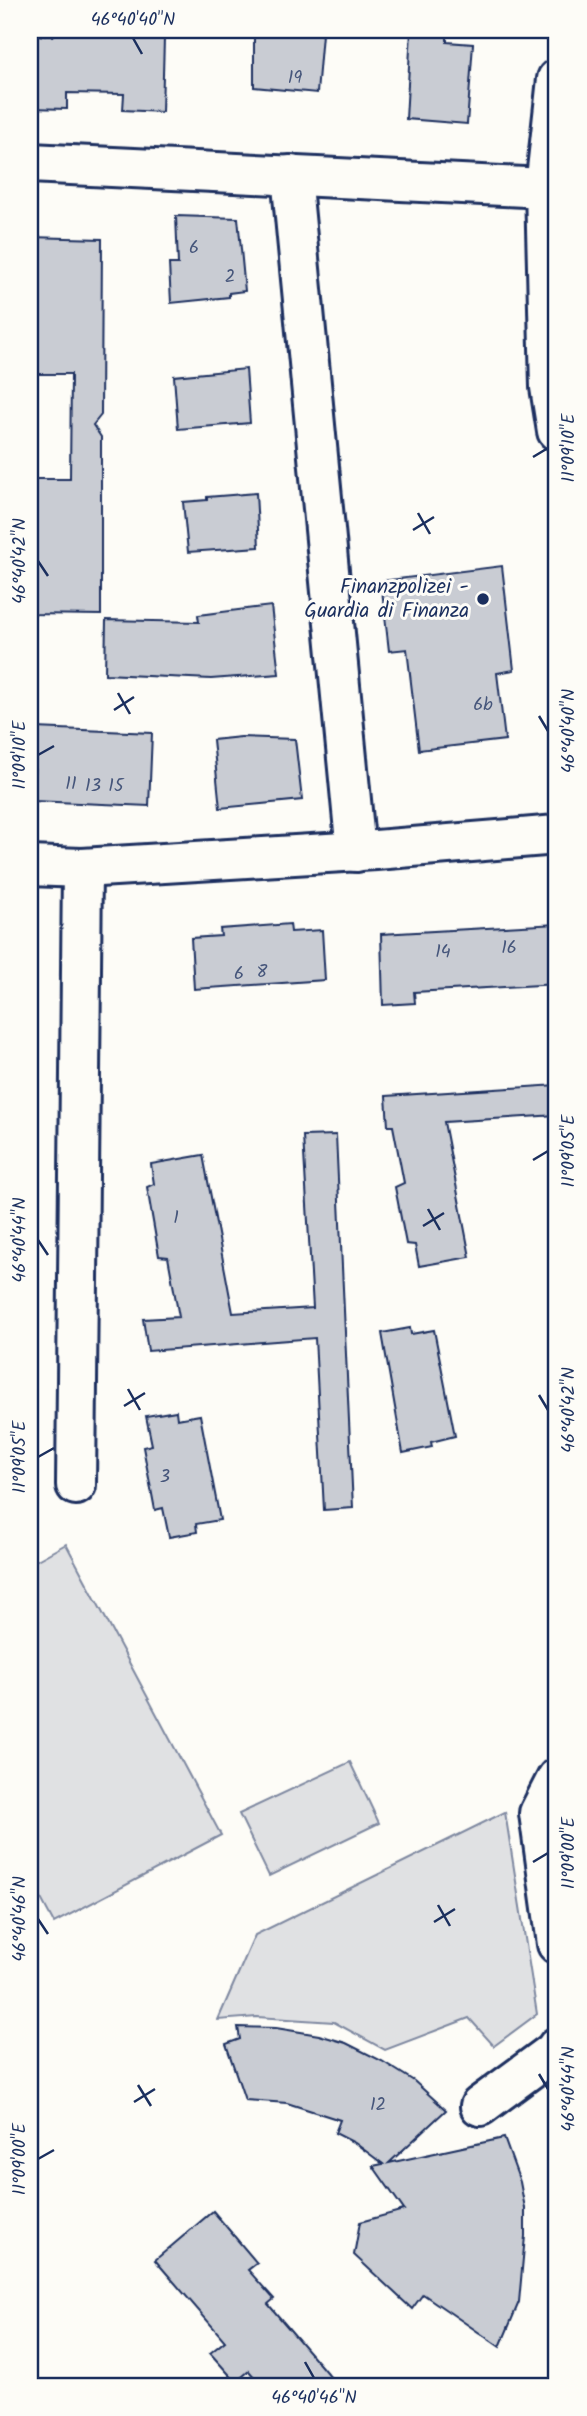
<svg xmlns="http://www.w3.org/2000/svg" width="587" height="2416" viewBox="0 0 587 2416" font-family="Kalam,sans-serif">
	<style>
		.green { fill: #e0e1e3; stroke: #7e88a0; stroke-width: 2 }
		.building { fill: #c9ccd3; stroke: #1b2f5e; stroke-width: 2 }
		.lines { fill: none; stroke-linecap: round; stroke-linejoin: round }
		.minor-casing { stroke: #1b2f5e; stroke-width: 44 }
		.minor { stroke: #fdfcf7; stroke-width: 38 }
		.ticks { fill: none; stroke: #1b2f5e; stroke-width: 2.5 }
		.poi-dot { fill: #1b2f5e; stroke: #fdfcf7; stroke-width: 2.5 }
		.labels { text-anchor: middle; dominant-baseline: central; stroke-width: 6; stroke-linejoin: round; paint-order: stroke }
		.number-label { font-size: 18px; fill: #46567b }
		.poi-label { font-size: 21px; fill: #1b2f5e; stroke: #fdfcf7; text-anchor: end }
		.neatline { fill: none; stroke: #1b2f5e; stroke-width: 2.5 }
		.ticks-label { font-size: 18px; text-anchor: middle; fill: #1b2f5e }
	</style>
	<rect width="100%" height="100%" fill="#fdfcf7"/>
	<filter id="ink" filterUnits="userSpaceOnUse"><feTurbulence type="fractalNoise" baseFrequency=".0143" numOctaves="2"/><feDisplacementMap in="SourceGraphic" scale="14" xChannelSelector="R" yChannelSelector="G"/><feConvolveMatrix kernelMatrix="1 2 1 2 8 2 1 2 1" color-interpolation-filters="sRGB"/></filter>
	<g filter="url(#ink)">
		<!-- green -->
		<g class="green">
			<path d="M66 1544 221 1835 54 1923 30 1878V1564Z"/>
			<path d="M350 1762 379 1823 269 1876 239 1814Z"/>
			<path d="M505 1812 537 2014 494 2046 469 2018 385 2050 334 2022 257 2017 218 2020 255 1935Z"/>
		</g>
		<!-- building -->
		<g class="building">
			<path d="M55 30 139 31V38H164L162 112 123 110 124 94 67 93V109L30 108V35L54 36Z"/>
			<path d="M254 30H294L293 33 322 34 317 93 254 87Z"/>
			<path d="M411 31 447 33V42L473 44 467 124 406 119Z"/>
			<path d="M176 216 238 218 245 291 229 293V297L171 303 169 264H178Z"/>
			<path d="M30 237 102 239 101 415 93 425 101 437V615L30 614V479H70L71 374H31Z"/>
			<path d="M246 369 250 423 178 429 174 376Z"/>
			<path d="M256 493 259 547 188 552 183 502 207 500V497Z"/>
			<path d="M502 566 514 670 497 673 505 740 419 750 407 649 389 651 381 581Z"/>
			<path d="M271 606 279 674 211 679 105 674 106 620 199 622 198 615Z"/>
			<path d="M36 728 152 733 149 806 33 801Z"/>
			<path d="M241 737 295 739 302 800 220 808 213 740Z"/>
			<path d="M290 924 291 932 322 930 325 980 194 989 191 938 221 936 220 929Z"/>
			<path d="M557 924V984L414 992 415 1003 383 1005 381 934Z"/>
			<path d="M557 1085V1115L444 1122 470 1257 419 1266 415 1245 406 1244 395 1187 404 1183 393 1126H388L386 1096Z"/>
			<path d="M336 1135 353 1508 324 1510 315 1338 148 1351 143 1319 179 1317 168 1257 159 1256 147 1187 154 1184 151 1164 203 1155 233 1313 313 1308 303 1136Z"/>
			<path d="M410 1328 411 1334 434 1330 455 1436 431 1442 432 1447 403 1453 382 1333Z"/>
			<path d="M176 1411 177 1419 200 1415 220 1520 196 1524 197 1532 169 1537 163 1508 155 1510 143 1447 152 1445 146 1416Z"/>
			<path d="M238 2027 276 2028 319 2035 346 2043 382 2061 414 2081 446 2110 389 2163 504 2138 520 2182 525 2208V2236L519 2302 500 2347 423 2294 412 2309 354 2255 360 2222 404 2210 373 2166 383 2164 355 2143 335 2133 340 2120 287 2103 245 2100 226 2044 240 2039Z"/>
			<path d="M213 2211 257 2263 248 2270 274 2299 268 2304 338 2386H262L249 2371 236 2382 210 2353 225 2341 155 2260Z"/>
		</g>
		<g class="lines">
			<!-- minor casing -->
			<g class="minor-casing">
				<g id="minor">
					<path d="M557 79 545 188 550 387 557 431"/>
					<path d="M30 163 545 188"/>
					<path d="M291 175 356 852"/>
					<path d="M30 866 82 868 376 850 557 835"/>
					<path d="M76 1485 82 868"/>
					<path d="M557 1778 539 1813 557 1944"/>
					<path d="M480 2106 556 2050 557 2047"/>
				</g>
			</g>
			<!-- minor -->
			<use href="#minor" class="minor"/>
		</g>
	</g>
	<!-- ticks -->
	<path class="ticks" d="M133 38 142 54M533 457 548 448M418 513 430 534M413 530 434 517M38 561 48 576M118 693 130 714M114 710 134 697M539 716 548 731M38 755 54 746M533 1160 548 1151M428 1209 440 1230M423 1226 444 1213M38 1240 48 1255M128 1389 140 1410M539 1395 548 1410M124 1406 145 1393M38 1457 54 1448M533 1862 548 1853M438 1905 450 1926M38 1919 48 1934M434 1922 455 1909M539 2074 548 2089M138 2085 151 2106M134 2102 155 2089M38 2159 54 2150M305 2362 314 2378"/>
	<!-- markers -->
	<circle class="poi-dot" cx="483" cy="599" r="7"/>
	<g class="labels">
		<!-- number labels -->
		<g class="number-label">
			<text x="295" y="78">19</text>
			<text x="194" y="248">6</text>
			<text x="230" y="277">2</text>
			<text x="483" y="705">6b</text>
			<text x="71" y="784">11</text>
			<text x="93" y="786">13</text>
			<text x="116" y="786">15</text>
			<text x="509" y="948">16</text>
			<text x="443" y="952">14</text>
			<text x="262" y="972">8</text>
			<text x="239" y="974">6</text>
			<text x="176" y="1218">1</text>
			<text x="165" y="1477">3</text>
			<text x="378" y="2105">12</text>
		</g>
		<!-- poi labels -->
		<g class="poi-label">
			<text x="469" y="587">Finanzpolizei -<tspan x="469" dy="24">Guardia di Finanza</tspan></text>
		</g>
	</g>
	<!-- margin -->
	<rect width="587" height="2416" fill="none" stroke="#fdfcf7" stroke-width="77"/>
	<rect x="38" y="38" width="510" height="2340" class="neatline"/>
	<g class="ticks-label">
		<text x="133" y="25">46°40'40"N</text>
		<text transform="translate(568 448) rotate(-90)" y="6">11°09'10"E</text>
		<text transform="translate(19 561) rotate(-90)" y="6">46°40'42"N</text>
		<text transform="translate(568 731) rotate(-90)" y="6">46°40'40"N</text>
		<text transform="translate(19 755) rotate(-90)" y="6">11°09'10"E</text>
		<text transform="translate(568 1151) rotate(-90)" y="6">11°09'05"E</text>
		<text transform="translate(19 1240) rotate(-90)" y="6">46°40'44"N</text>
		<text transform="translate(568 1410) rotate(-90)" y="6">46°40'42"N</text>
		<text transform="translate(19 1457) rotate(-90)" y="6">11°09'05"E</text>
		<text transform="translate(568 1853) rotate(-90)" y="6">11°09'00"E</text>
		<text transform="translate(19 1919) rotate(-90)" y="6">46°40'46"N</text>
		<text transform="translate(568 2089) rotate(-90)" y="6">46°40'44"N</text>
		<text transform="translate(19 2159) rotate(-90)" y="6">11°09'00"E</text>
		<text x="314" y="2403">46°40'46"N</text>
	</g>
</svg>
